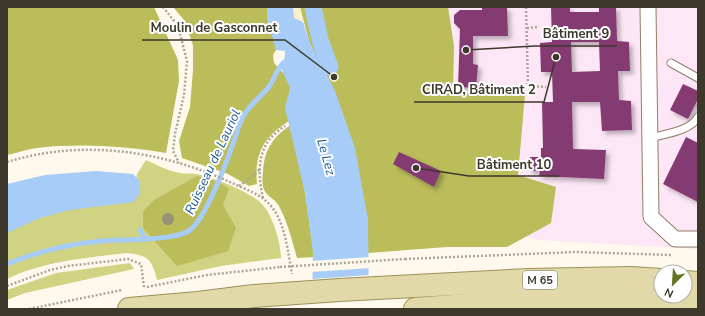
<svg xmlns="http://www.w3.org/2000/svg" width="705" height="316" viewBox="0 0 705 316" font-family="'Nunito Sans',sans-serif">
	<style>
		.commercial { fill: #fde7f6 }
		.green { fill: #d0d382 }
		.forest { fill: #babd59 }
		.sand { fill: #f9efca }
		.water { fill: #a7ccf8 }
		.pier { fill: #fff8ec }
		.lines { fill: none; stroke-linecap: round; stroke-linejoin: round }
		.stream { stroke: #a7ccf8; stroke-width: 5 }
		.canal { stroke: #a7ccf8; stroke-width: 17 }
		.building { fill: #843a72; fill-rule: evenodd; filter: url(#shadow) }
		.lane-casing { stroke: #8f7f66; stroke-width: 9 }
		.street-casing { stroke: #8f7f66; stroke-width: 17 }
		.primary-casing { stroke: #9b9157; stroke-width: 24 }
		.path { stroke: #aca599; stroke-width: 2.5; stroke-dasharray: 2 2; stroke-linecap: butt }
		.lane { stroke: #fff; stroke-width: 7 }
		.street { stroke: #fff; stroke-width: 15 }
		.primary { stroke: #e1daa8; stroke-width: 22 }
		.primary-bridge-casing { stroke: #9b9157; stroke-width: 24; stroke-linecap: butt }
		.path-bridge { stroke: #aca599; stroke-width: 2.5; stroke-dasharray: 2 2; stroke-linecap: butt }
		.primary-bridge { stroke: #e1daa8; stroke-width: 22 }
		.tree { fill: #969377 }
		.labels { text-anchor: middle; dominant-baseline: central; stroke-width: 4; stroke-linejoin: round; paint-order: stroke }
		.shield { fill: #fff; stroke: #77736b; stroke-width: 1 }
		.shield-label { font-size: 11px; font-weight: bold; fill: #3d372c }
		.water-label { font-size: 13px; font-style: italic; fill: #1a5798; stroke: #fff }
		.leader { fill: none; stroke: #3d372c; stroke-width: 1.5 }
		.callout-dot { fill: #3d372c; stroke: #fff; stroke-width: 1.5 }
		.callout-label { font-size: 13px; text-anchor: middle; font-weight: bold; fill: #3d372c; stroke: #fff; stroke-width: 4; stroke-linejoin: round; paint-order: stroke }
	</style>
	<defs>
		<filter id="shadow"><feDropShadow dx="3.5" dy="3.5" stdDeviation="2" flood-color="#0004"/></filter>
	</defs>
	<rect width="100%" height="100%" fill="#fff8ec"/>
	<!-- commercial -->
	<path class="commercial" d="M372 7H698V249L540 240 473 224Z"/>
	<!-- green -->
	<g class="green">
		<path d="M146 160C157 165 168 171 180 173 185 174 191 173 196 174 212 177 248 191 260 202 272 212 281 243 281 258L221 266 157 280C152 259 148 255 126 253 86 258 44 261 7 279V232L44 215 133 195 137 174Z"/>
		<path d="M130 263 134 269 25 293 7 300V290L56 273Z"/>
	</g>
	<!-- forest -->
	<g class="forest">
		<path d="M7 7H154L178 60 179 81 166 153C124 146 80 143 37 148 27 149 17 153 7 155Z"/>
		<path d="M173 7H274L276 50 273 55 274 63 297 88 292 119C265 136 254 151 257 184L249 186 228 174 182 158 179 141 190 107 193 70V45L184 20Z"/>
		<path d="M300 7H448L454 46 453 93 525 94 518 175 556 187 551 223 507 247H447L368 253V220L309 41Z"/>
		<path d="M294 123 315 257 297 258C292 240 288 223 279 206 276 200 270 198 266 193 262 188 262 179 263 172 264 149 274 135 294 123Z"/>
		<path d="M197 176 219 182 229 189 223 205 236 228 228 251 177 266 143 228V211L154 200Z"/>
	</g>
	<!-- sand -->
	<path class="sand" d="M293 7H300L303 22 294 18Z"/>
	<!-- water -->
	<g class="water">
		<path d="M267 7H293L294 18 303 22 309 41 335 91 355 148 368 220 369 309 312 305 313 253 305 193 285 108 290 88 281 68 284 66 285 51 276 50 267 18Z"/>
		<path d="M96 171 133 174 140 181V193L133 202 70 210 40 218 7 233V184L45 175Z"/>
	</g>
	<!-- pier -->
	<g class="pier">
		<path d="M370 257 371 268 311 272V261Z"/>
		<path d="M371 275V309H311V279Z"/>
	</g>
	<g class="lines">
		<!-- stream -->
		<g class="stream">
			<path d="M140 230 145 238"/>
			<path d="M7 264C36 252 70 244 101 241 122 239 176 241 190 230 206 218 227 161 234 141 237 133 239 122 244 115 250 105 260 97 268 88 277 76 276 65 291 58"/>
		</g>
		<!-- canal -->
		<path class="canal" d="M313 7 320 40 330 67"/>
	</g>
	<!-- building -->
	<g class="building">
		<path d="M482 7H507L508 36H473V64L478 65 476 88 458 87 460 29 454 23V15L460 10H482Z"/>
		<path d="M551 7H570V12H599V7H616L617 41 629 42 630 71H618L619 100 631 101 632 130 602 131 600 102H572L573 149 606 150 604 179 539 176 540 171H529L530 157H541V148H543L542 102H553L552 72H541L540 43 552 42ZM571 42H599L600 71 572 72Z"/>
		<path d="M683 84 698 91V99L688 119 670 110Z"/>
		<path d="M686 137 698 143V202L663 184Z"/>
		<path d="M399 152 441 171 434 187 393 164Z"/>
	</g>
	<g class="lines">
		<!-- lane casing -->
		<g class="lane-casing">
			<g id="lane">
				<path d="M671 63 698 78"/>
				<path d="M650 138C664 134 691 131 698 117"/>
			</g>
		</g>
		<!-- street casing -->
		<g class="street-casing">
			<path id="street" d="M648 7 651 217 675 239H698"/>
		</g>
		<!-- primary casing -->
		<g class="primary-casing">
			<g id="primary">
				<path d="M685 282 698 283"/>
				<path d="M339 290 529 280 631 278 661 280"/>
				<path d="M129 309 198 303 254 296"/>
				<path d="M415 309 528 300 637 299 698 301"/>
			</g>
		</g>
		<!-- path -->
		<g class="path">
			<path d="M163 7 178 26 187 61 184 95 175 134 173 151 179 163"/>
			<path d="M526 7 528 86 546 87"/>
			<path d="M527 28 538 27"/>
			<path d="M7 162C81 139 161 150 232 183 247 190 264 195 274 210 286 228 288 253 292 274"/>
			<path d="M239 186 248 180 260 169"/>
			<path d="M263 198C259 180 257 159 267 143 271 136 279 130 285 126"/>
			<path d="M405 259 575 252 672 255"/>
			<path d="M7 286 50 270 68 266 128 259 141 264 144 287"/>
			<path d="M147 287 207 275 280 267"/>
			<path d="M29 309 122 290"/>
		</g>
		<!-- lane -->
		<use href="#lane" class="lane"/>
		<!-- street -->
		<use href="#street" class="street"/>
		<!-- primary -->
		<use href="#primary" class="primary"/>
		<!-- primary-bridge casing -->
		<g class="primary-bridge-casing">
			<path id="primary-bridge" d="M254 296 339 290"/>
		</g>
		<!-- path-bridge -->
		<path class="path-bridge" d="M280 267 405 259"/>
		<!-- primary-bridge -->
		<use href="#primary-bridge" class="primary-bridge"/>
	</g>
	<!-- trees -->
	<circle class="tree" cx="168" cy="219" r="6"/>
	<g class="labels">
		<!-- shield labels -->
		<rect class="shield" x="523" y="271" width="34" height="18" rx="3"/>
		<g class="shield-label">
			<text x="540" y="280">M 65</text>
		</g>
		<!-- water labels -->
		<g class="water-label">
			<text transform="translate(326 157) rotate(74)">Le Lez</text>
			<text transform="translate(213 162) rotate(-65)">Ruisseau de Lauriol</text>
		</g>
	</g>
	<!-- callouts -->
	<path class="leader" d="M334 77L285 40H142M466 50L535 46H617M556 57L544 102H414M416 168L469 176H559"/>
	<g class="callout-dot">
		<circle cx="334" cy="77" r="4"/>
		<circle cx="466" cy="50" r="4"/>
		<circle cx="556" cy="57" r="4"/>
		<circle cx="416" cy="168" r="4"/>
	</g>
	<g class="callout-label">
		<text x="214" y="32">Moulin de Gasconnet</text>
		<text x="576" y="38">Bâtiment 9</text>
		<text x="479" y="94">CIRAD, Bâtiment 2</text>
		<text x="514" y="169">Bâtiment 10</text>
	</g>
	<!-- border -->
	<rect width="705" height="316" fill="none" stroke="#3d372c" stroke-width="16"/>
	<!-- north arrow -->
	<g transform="translate(673 284) rotate(205)"><circle r="19" fill="#ffffff" stroke="#b1afab"/>
	<path d="M0-3L7 15L0 10L-7 15Z" fill="#647625"/>
	<text y="-6" font-size="11" font-weight="bold" text-anchor="middle" fill="#3d372c">N</text>
	</g>
</svg>
